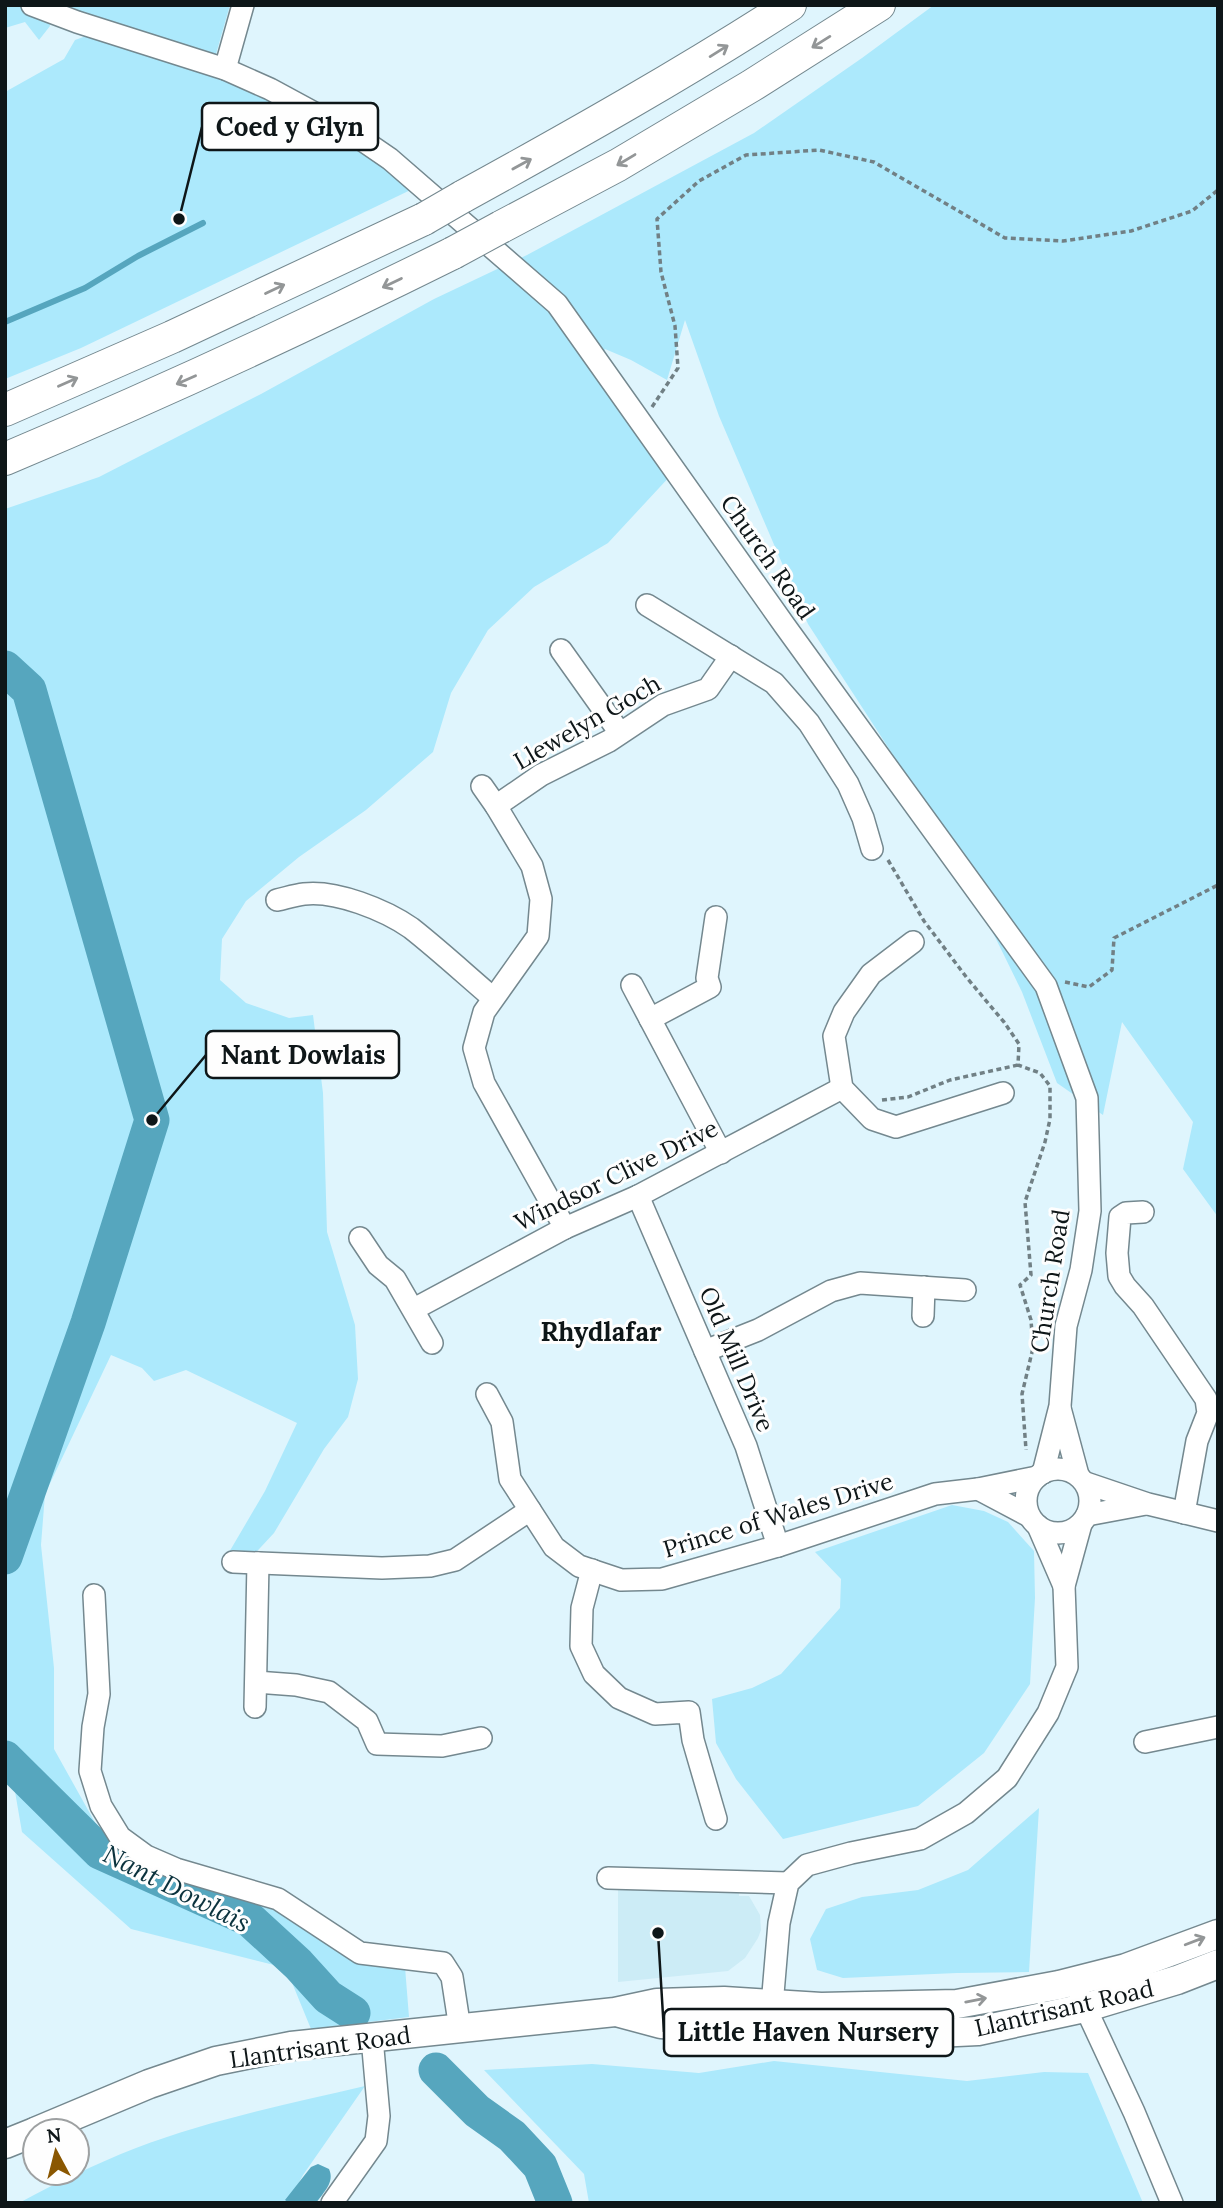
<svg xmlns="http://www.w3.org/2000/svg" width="1223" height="2208" viewBox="0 0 1223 2208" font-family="Lora,serif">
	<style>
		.built { fill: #ccecf6 }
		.green { fill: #ace9fc }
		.water { fill: #56a6be }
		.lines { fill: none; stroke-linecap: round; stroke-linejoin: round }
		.stream { stroke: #56a6be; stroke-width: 6 }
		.river { stroke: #56a6be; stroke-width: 35 }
		.minor-casing { stroke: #74888f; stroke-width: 24 }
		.major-casing { stroke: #74888f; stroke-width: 31 }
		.highway-casing { stroke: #74888f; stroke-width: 34 }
		.path { stroke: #718085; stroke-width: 3.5; stroke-dasharray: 5 3.5; stroke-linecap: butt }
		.minor { stroke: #fff; stroke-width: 21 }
		.major { stroke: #fff; stroke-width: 28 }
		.highway { stroke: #fff; stroke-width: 32 }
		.highway-bridge-casing { stroke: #74888f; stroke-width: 34; stroke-linecap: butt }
		.highway-bridge { stroke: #fff; stroke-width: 32 }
		.oneway { stroke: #939697 }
		.labels { text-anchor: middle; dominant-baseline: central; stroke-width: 6; stroke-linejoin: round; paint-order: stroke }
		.street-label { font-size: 24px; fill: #0e1618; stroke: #fefefe }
		.neighbourhood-label { font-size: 26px; font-weight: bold; fill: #0e1618; stroke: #fefefe }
		.water-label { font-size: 26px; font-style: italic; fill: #0b323d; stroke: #fefefe }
		.leader { fill: none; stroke: #0e1618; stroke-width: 2.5 }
		.callout-dot { fill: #0e1618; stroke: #fefefe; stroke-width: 2.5 }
		.callout { fill: #fefefe; stroke: #0e1618; stroke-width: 2.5 }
		.callout-label { font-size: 26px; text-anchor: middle; font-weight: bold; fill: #0e1618 }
	</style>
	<rect width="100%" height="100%" fill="#dff5fd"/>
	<!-- built -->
	<path class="built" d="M618 1882 739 1890V1896H749L760 1915 761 1930 758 1938 745 1958 728 1971 618 1982Z"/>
	<!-- green -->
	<g class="green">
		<path d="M5 5H32L46 11 50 26 39 40 25 22 5 28Z"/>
		<path d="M65 5H230L216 54 136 33Z"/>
		<path d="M934 5H1218V1217L1183 1169 1193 1122 1122 1022 1103 1115 1057 1083 1022 992 945 835 808 624 719 416 685 320 667 380 631 360 605 349 597 373 672 474 608 543 534 587 488 630 451 693 433 752 366 810 299 857 246 901 222 939 220 980 246 1003 289 1018 313 1015 323 1093 327 1232 355 1325 358 1379 348 1417 324 1449 274 1533 245 1564 228 1554 265 1491 297 1423 186 1370 154 1381 142 1368 111 1355 45 1494 41 1545 54 1668V1749L107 1844 195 1883 274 1910 368 1966 405 1967 409 2017 311 2029 286 1968 131 1929 22 1832 5 1734V509L99 477 261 394 434 299 527 255 754 133 862 58Z"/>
		<path d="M89 35 225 69 421 185 81 348 5 379V92L64 59 75 40Z"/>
		<path d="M952 1505 984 1511 1008 1522 1034 1551 1035 1598 1030 1684 984 1753 918 1806 783 1839 736 1779 716 1743 712 1699 752 1688 781 1674 840 1608 841 1579 815 1552Z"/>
		<path d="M1039 1808 1029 1972 957 1973 843 1978 817 1970 810 1939 826 1909 862 1897 918 1890 968 1870Z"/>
		<path d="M774 2061 967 2081 1044 2072 1088 2073 1143 2203H589L584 2174 484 2070 592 2064 699 2073Z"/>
		<path d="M365 2086 303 2175 288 2203H19C58 2182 95 2164 136 2148 210 2120 288 2104 365 2086Z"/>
	</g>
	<!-- water -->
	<path class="water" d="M318 2164 329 2169C335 2182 324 2192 316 2203H289L285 2200 311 2167Z"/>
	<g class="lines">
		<!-- stream -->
		<path class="stream" d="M5 322 85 288 138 256 203 223"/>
		<!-- river -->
		<g class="river">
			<path d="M5 668 29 690 152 1120 88 1323 5 1557"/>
			<path d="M5 1758 100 1852 249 1919 298 1964 328 1997 353 2013"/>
			<path d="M436 2070 477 2111 512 2136 540 2166 555 2203"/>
		</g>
		<!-- minor casing -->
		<g class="minor-casing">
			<g id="minor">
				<path d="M32 5 77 22 225 69 270 89 355 135 390 159 557 304 785 626 1046 986 1087 1098 1090 1211 1081 1270 1066 1326 1060 1406 1043 1473"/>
				<path d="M225 69 243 5"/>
				<path d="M647 605 774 683 809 723 848 784 863 818 872 849"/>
				<path d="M561 650 620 733"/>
				<path d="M482 786 496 806 532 866 541 899 538 936 484 1012 474 1048 484 1083 565 1228"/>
				<path d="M496 806 541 775 609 741 663 705 708 689 731 656"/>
				<path d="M277 900C286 898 295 895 304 894 336 890 385 910 411 928 439 950 466 975 493 998"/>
				<path d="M913 942 871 974 844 1012 834 1036 842 1088 872 1119 896 1127 1003 1093"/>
				<path d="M632 985 721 1153"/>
				<path d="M650 1019 710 987 707 978 716 917"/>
				<path d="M638 1196 746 1446 778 1546"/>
				<path d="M1143 1212 1126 1213 1120 1217 1117 1253 1119 1276 1125 1286 1143 1306 1206 1399 1208 1413 1197 1441 1184 1513"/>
				<path d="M360 1238 378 1265 395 1279 432 1343"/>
				<path d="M414 1309 565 1228 638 1196 842 1088"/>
				<path d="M923 1316 924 1287"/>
				<path d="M705 1351 758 1330 831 1291 860 1283 965 1290"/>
				<path d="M487 1394 502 1422 510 1479 554 1547 579 1566 621 1580 662 1579 778 1546 935 1494 978 1489 1037 1477"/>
				<path d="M1060 1408 1078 1475"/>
				<circle cx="1058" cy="1501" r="32"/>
				<path d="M1086 1483 1148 1504 1218 1521"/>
				<path d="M978 1489 1029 1516"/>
				<path d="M1087 1515 1146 1504"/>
				<path d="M1038 1526 1064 1586"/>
				<path d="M233 1562 382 1568 430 1566 455 1560 530 1510"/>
				<path d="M592 1570 582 1608 581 1646 594 1674 619 1698 655 1714 689 1712 693 1740 716 1819"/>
				<path d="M94 1595 99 1694 93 1727 90 1771 101 1806 120 1837 146 1856 176 1869 278 1899 360 1953 443 1963 452 1977 460 2029"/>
				<path d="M256 1682 296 1685 329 1692 367 1721 377 1744 442 1746 481 1738"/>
				<path d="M255 1707 258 1563"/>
				<path d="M1145 1742 1218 1727"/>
				<path d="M608 1878 788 1883"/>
				<path d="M1080 1996 1134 2112 1172 2203"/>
				<path d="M771 2017 779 1923 788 1883 807 1865 851 1853 920 1839 966 1813 1007 1778 1048 1713 1067 1667 1064 1586 1081 1524"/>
				<path d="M332 2203 376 2141 379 2116 372 2038"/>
			</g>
		</g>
		<!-- major casing -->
		<g class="major-casing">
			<g id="major">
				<path d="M620 2013 661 2024 770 2031 894 2035 978 2031 1084 2008 1177 1980 1218 1964"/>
				<path d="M37 2131 149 2084 216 2061 291 2046 615 2012 657 2003 724 2001 821 2007 957 2004 1059 1985 1126 1968 1218 1934"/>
				<path d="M5 2144 35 2132"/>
			</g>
		</g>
		<!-- highway casing -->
		<g class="highway-casing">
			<g id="highway">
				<path d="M462 197C573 136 683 74 790 5"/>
				<path d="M501 227 618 165 751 86 879 5"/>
				<path d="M5 410 172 337 424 219"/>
				<path d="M5 459C157 395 306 326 453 253"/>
			</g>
		</g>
		<!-- path -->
		<g class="path">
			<path d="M652 407 678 368 675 326 661 272 657 219 699 181 746 155 819 150 874 162 1005 238 1063 241 1131 231 1192 211 1218 190"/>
			<path d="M888 860 924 921 967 978 1004 1022 1019 1044 1018 1065 1040 1073 1050 1086V1119L1045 1142 1025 1202 1031 1275 1020 1285 1031 1320 1033 1348 1022 1394 1026 1450"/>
			<path d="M1065 982 1089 987 1112 970 1114 938 1218 885"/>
			<path d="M882 1100 908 1097 950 1080 1018 1065"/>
		</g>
		<!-- minor -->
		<use href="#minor" class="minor"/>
		<!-- major -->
		<use href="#major" class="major"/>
		<!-- highway -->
		<use href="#highway" class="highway"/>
		<!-- highway-bridge casing -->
		<g class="highway-bridge-casing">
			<g id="highway-bridge">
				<path d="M424 219 462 197"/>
				<path d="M453 253 501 227"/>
			</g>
		</g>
		<!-- highway-bridge -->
		<use href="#highway-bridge" class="highway-bridge"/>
	</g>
	<!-- one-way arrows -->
	<defs><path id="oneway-shaft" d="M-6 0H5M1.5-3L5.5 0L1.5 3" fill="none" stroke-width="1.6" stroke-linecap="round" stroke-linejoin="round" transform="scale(1.75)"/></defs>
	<g class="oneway">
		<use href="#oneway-shaft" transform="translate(821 42) rotate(148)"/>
		<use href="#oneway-shaft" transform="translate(719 51) rotate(-32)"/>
		<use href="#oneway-shaft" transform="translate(626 160) rotate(149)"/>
		<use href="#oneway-shaft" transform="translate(522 164) rotate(-29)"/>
		<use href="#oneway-shaft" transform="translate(392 283) rotate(154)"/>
		<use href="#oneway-shaft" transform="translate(275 289) rotate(-25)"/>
		<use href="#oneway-shaft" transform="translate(186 380) rotate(156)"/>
		<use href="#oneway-shaft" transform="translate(68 382) rotate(-24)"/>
		<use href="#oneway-shaft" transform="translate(1195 1941) rotate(-21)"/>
		<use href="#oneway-shaft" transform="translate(976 2000) rotate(-11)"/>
	</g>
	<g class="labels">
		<!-- street labels -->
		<g class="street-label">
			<text transform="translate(768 557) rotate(55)">Church Road</text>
			<text transform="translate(587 722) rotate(-30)">Llewelyn Goch</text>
			<text transform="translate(616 1175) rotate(-26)">Windsor Clive Drive</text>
			<text transform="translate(1050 1281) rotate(-81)">Church Road</text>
			<text transform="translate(737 1359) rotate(67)">Old Mill Drive</text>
			<text transform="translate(778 1515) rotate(-17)">Prince of Wales Drive</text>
			<text transform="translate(1064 2008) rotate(-13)">Llantrisant Road</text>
			<text transform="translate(320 2047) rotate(-8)">Llantrisant Road</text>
		</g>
		<!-- neighbourhood labels -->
		<g class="neighbourhood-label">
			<text x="601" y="1331">Rhydlafar</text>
		</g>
		<!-- water labels -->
		<g class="water-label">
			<text transform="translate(177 1888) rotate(27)">Nant Dowlais</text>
		</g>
	</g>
	<!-- callouts -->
	<path class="leader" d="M179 219L202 127M152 1120L206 1055M658 1933L664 2032"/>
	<g class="callout-dot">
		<circle cx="179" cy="219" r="7"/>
		<circle cx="152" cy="1120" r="7"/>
		<circle cx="658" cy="1933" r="7"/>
	</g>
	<g class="callout">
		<rect x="202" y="103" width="176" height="47" rx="7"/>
		<rect x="206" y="1031" width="193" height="47" rx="7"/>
		<rect x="664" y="2009" width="289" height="47" rx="7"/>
	</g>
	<g class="callout-label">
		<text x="290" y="136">Coed y Glyn</text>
		<text x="303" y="1064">Nant Dowlais</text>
		<text x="808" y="2041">Little Haven Nursery</text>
	</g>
	<!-- border -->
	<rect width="1223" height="2208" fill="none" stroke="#0e1618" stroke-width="14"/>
	<!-- north arrow -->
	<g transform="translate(56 2152) rotate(353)"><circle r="33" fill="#fefefe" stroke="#9ea1a2" stroke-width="2"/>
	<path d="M0-5L12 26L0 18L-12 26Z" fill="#8a5701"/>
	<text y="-10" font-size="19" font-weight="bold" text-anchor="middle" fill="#0e1618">N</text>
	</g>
</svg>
